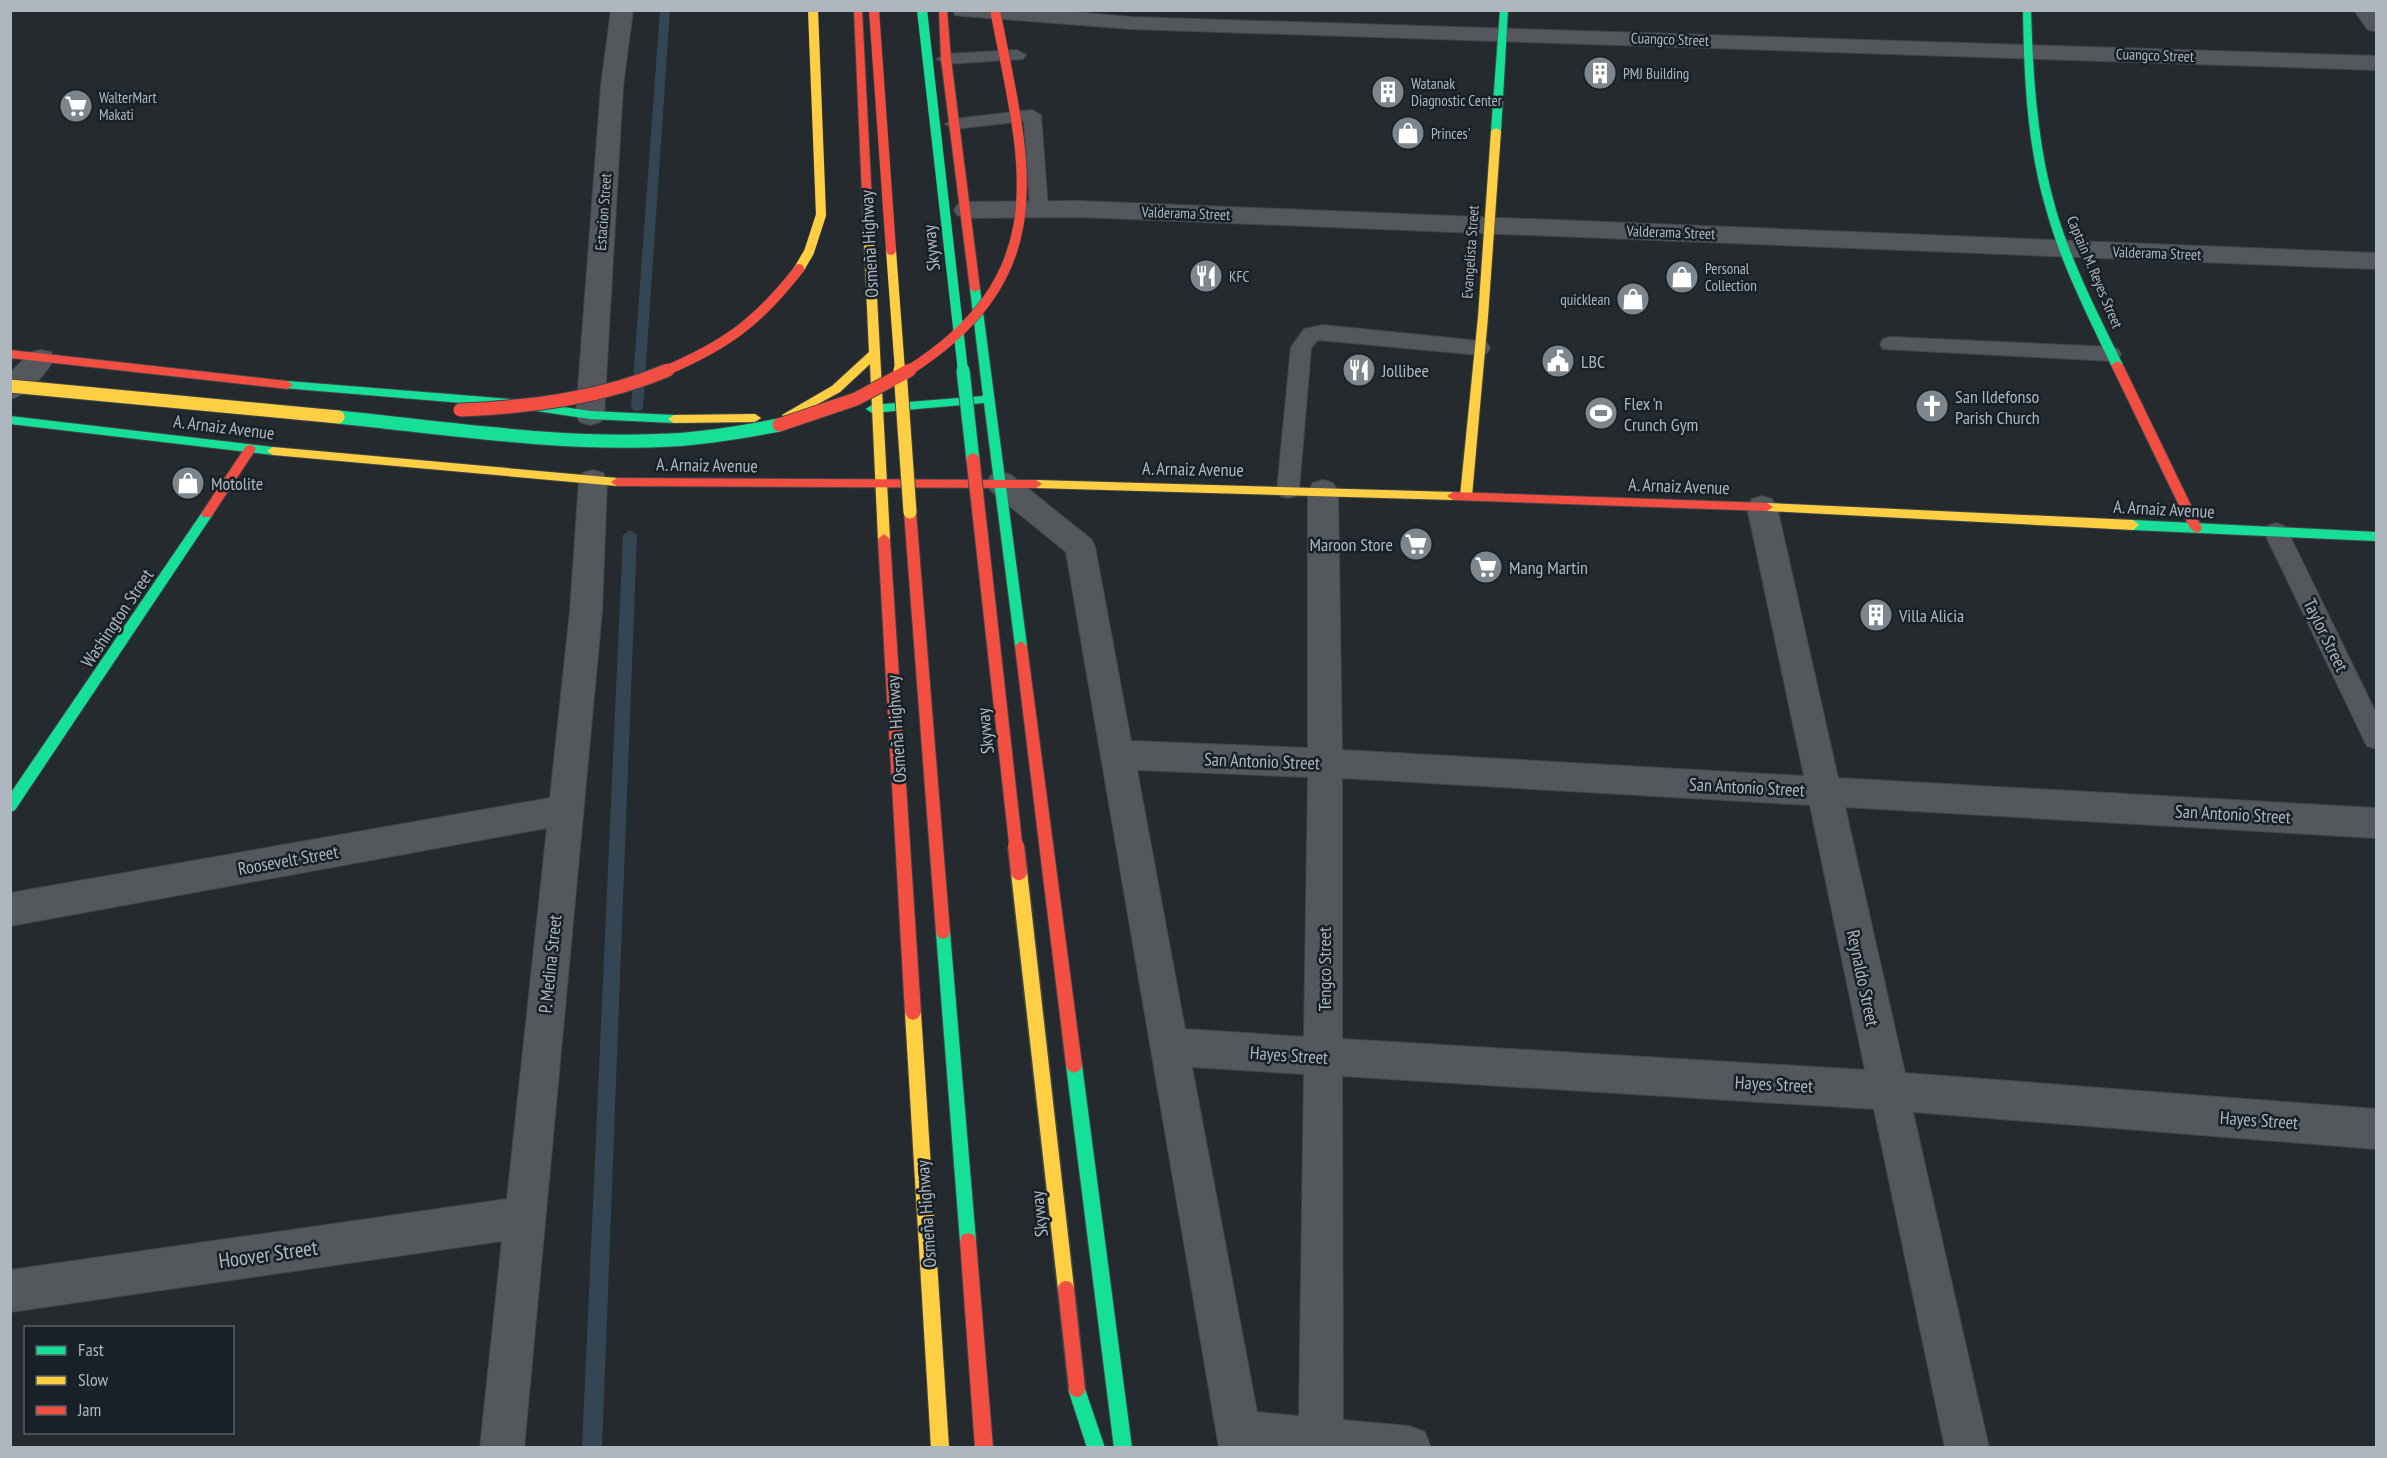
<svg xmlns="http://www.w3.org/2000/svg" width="2387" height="1458" viewBox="0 0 2387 1458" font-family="'PT Sans Narrow',sans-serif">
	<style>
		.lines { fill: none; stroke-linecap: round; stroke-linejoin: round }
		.stream { fill: #344554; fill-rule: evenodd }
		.lane-casing { stroke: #424649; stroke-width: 2 }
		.street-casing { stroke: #424649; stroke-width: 2 }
		.fast-casing { stroke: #424649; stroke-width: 2 }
		.slow-casing { stroke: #424649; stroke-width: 2 }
		.jam-casing { stroke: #424649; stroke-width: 2 }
		.lane { fill: #54585d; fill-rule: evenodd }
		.street { fill: #54585d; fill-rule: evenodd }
		.fast { fill: #16e098; fill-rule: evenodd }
		.slow { fill: #ffcf43; fill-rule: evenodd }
		.jam { fill: #f24e42; fill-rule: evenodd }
		.fast-bridge-far1-casing { stroke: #41464a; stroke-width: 11; stroke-linecap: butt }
		.fast-bridge-casing { stroke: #41464a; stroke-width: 15; stroke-linecap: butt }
		.slow-bridge-far2-casing { stroke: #41464a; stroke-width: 11; stroke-linecap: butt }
		.slow-bridge-far1-casing { stroke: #41464a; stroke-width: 15; stroke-linecap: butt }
		.slow-bridge-casing { stroke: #41464a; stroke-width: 19; stroke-linecap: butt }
		.jam-bridge-far2-casing { stroke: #41464a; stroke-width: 11; stroke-linecap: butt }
		.jam-bridge-far1-casing { stroke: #41464a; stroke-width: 15; stroke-linecap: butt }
		.jam-bridge-casing { stroke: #41464a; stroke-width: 19; stroke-linecap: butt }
		.fast-bridge-far1 { stroke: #16e098; stroke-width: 10 }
		.fast-bridge { stroke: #16e098; stroke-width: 13 }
		.slow-bridge-far2 { stroke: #ffcf43; stroke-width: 10 }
		.slow-bridge-far1 { stroke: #ffcf43; stroke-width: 13 }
		.slow-bridge { stroke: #ffcf43; stroke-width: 16 }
		.jam-bridge-far2 { stroke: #f24e42; stroke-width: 10 }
		.jam-bridge-far1 { stroke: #f24e42; stroke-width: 13 }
		.jam-bridge { stroke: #f24e42; stroke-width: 16 }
		.labels { text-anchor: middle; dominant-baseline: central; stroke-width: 5; stroke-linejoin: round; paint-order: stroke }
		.far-street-label { font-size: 15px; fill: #aeb7c0; stroke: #192128 }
		.far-poi-label { font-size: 15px; fill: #aeb7c0; stroke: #192128; text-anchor: start }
		.street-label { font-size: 18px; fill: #aeb7c0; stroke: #192128 }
		.poi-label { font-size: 18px; fill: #aeb7c0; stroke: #192128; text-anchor: start }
		.near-street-label { font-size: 21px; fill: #aeb7c0; stroke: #192128 }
	</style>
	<rect width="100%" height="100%" fill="#252a2e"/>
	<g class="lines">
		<!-- stream -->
		<g class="stream">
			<path d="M660 10H670L643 408 637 412 631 408Z"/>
			<path d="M630 530 637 535 602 1448H582L623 535Z"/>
		</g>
		<!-- lane casing -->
		<g class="lane-casing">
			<g id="lane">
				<path d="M1017 50 1026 55 1023 59 946 64 937 59 946 54Z"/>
				<path d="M1032 110 1041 115 1048 209 1039 215 1030 209 1024 121 954 129 945 124 954 119Z"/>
				<path d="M1323 325 1480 341 1487 343 1490 348 1487 353 1480 355 1318 340 1311 348 1299 490 1296 496 1288 498 1280 496 1277 490 1291 347 1304 329Z"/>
				<path d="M1890 337 2111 347 2118 349 2121 354 2118 359 2111 361 1883 349 1880 344 1883 339Z"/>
				<path d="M2276 523 2284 526 2288 532 2376 713V749L2367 746 2264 532 2268 526Z"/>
			</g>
		</g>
		<!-- street casing -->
		<g class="street-casing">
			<g id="street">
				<path d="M611 10H633L623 86 604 415 600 422 590 425 580 422 576 415 601 86Z"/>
				<path d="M953 10H1053L1131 17 2376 56V70L1131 29 963 16 955 15Z"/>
				<path d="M2354 10H2376V31L2368 30Z"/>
				<path d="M1080 201 2376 253V269L1080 217 966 218 957 215 954 210 957 205 966 202Z"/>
				<path d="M41 350 51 352 54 359C46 374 27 395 10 399V373L31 352Z"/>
				<path d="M593 470 603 473 607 481 602 611 524 1448H480L502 1241 10 1312V1270L507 1199 547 828 10 926V893L550 798 570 611 579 481 583 473Z"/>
				<path d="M1001 472 1011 475 1091 539 1095 547 1131 741 1308 748V491L1313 483 1323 480 1333 483 1338 491 1342 750 1804 776 1747 507 1752 499 1762 496 1772 499 1777 507 1838 778 2376 808V838L1845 807 1905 1073 2376 1109V1149L1913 1112 1989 1448H1945L1874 1109 1342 1076 1343 1420 1409 1426 1425 1432 1431 1448H1219L1066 552 991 491 986 483 991 475ZM1137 770 1308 777 1304 1037 1185 1029ZM1342 778 1810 805 1865 1070 1342 1039ZM1192 1067 1304 1074 1299 1416 1257 1412Z"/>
			</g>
		</g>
		<!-- fast casing -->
		<g class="fast-casing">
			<g id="fast">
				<path d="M1500 10H1508L1501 131 1496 134 1491 131Z"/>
				<path d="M2023 10H2031C2033 77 2037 145 2056 210 2072 264 2098 314 2123 365L2117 369 2111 365C2087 314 2061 264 2046 209 2027 145 2024 77 2023 10Z"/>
				<path d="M975 286 980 289 1027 646 1021 651 1015 646 984 403 872 413 866 409 872 405 983 396 970 289Z"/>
				<path d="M287 381 510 399 590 411 674 415 680 419 674 423 590 419 510 407 283 388V382Z"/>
				<path d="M10 416 273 447 279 451 273 455 10 424Z"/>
				<path d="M207 509 211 511 213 514 211 517 15 810 10 812V794L203 511Z"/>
				<path d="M2133 520 2376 532V541L2133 530 2127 525Z"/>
				<path d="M943 925 948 927 950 932 976 1241 974 1247 968 1249 962 1247 960 1241 936 932 938 927Z"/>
				<path d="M1074 1057 1080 1060 1082 1065 1132 1448H1114L1066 1065 1068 1060Z"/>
				<path d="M1077 1380 1083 1383 1105 1448H1087L1068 1389 1071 1383Z"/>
			</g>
		</g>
		<!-- slow casing -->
		<g class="slow-casing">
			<g id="slow">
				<path d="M1496 128 1501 131 1488 317 1472 496 1466 500 1460 496 1478 317 1491 131Z"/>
				<path d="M869 238 874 241 890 539 884 544 878 539 870 364 840 392 792 418 788 419 782 415 832 386 869 352 864 241Z"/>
				<path d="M755 414 761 418 755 422 674 423 668 419 674 415Z"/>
				<path d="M273 447 617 478 623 482 617 486 273 455 267 451Z"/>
				<path d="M1036 480 1453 492 1459 496 1453 500 1036 488 1030 484Z"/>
				<path d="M1767 503 2133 520 2139 525 2133 530 1767 511 1761 507Z"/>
				<path d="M913 1006 918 1008 921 1013 949 1448H931L905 1013 908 1008Z"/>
			</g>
		</g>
		<!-- jam casing -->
		<g class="jam-casing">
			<g id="jam">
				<path d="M854 10H862L874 241 869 244 864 241Z"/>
				<path d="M939 10H947L951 59 980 289 975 292 970 289 941 59Z"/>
				<path d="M10 350 287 381 293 385 287 389 10 358Z"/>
				<path d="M2117 361 2123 365 2202 528 2200 531 2196 533 2190 528 2111 365Z"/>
				<path d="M250 445 254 446 256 449 254 452 211 517H203L201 514 203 511 246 446Z"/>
				<path d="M617 478 1036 480 1042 484 1036 488 617 486 611 482Z"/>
				<path d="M1453 492 1767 503 1773 507 1767 511 1453 500 1447 496Z"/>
				<path d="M910 507 916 512 950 932 948 937 943 939 938 937 936 932 904 512Z"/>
				<path d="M884 534 890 539 921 1013 918 1018 913 1020 908 1018 905 1013 878 539Z"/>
				<path d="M1021 641 1027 646 1082 1065 1080 1070 1074 1073 1068 1070 1066 1065 1015 646Z"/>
				<path d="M968 1233 974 1235 976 1241 993 1448H975L960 1241 962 1235Z"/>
			</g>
		</g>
		<!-- lane -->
		<use href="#lane" class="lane"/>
		<!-- street -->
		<use href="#street" class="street"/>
		<!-- fast -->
		<use href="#fast" class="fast"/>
		<!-- slow -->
		<use href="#slow" class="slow"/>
		<!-- jam -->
		<use href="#jam" class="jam"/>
		<!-- fast-bridge-far1 casing -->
		<g class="fast-bridge-far1-casing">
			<path id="fast-bridge-far1" d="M922 10 963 371"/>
		</g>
		<!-- fast-bridge casing -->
		<g class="fast-bridge-casing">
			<g id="fast-bridge">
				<path d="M963 370 973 460"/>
				<path d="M338 417C448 428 560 446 671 440 707 438 743 432 779 425"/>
			</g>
		</g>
		<!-- slow-bridge-far2 casing -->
		<g class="slow-bridge-far2-casing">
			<g id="slow-bridge-far2">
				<path d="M891 250 900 371"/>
				<path d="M799 269 809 252 821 215 813 10"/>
			</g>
		</g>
		<!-- slow-bridge-far1 casing -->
		<g class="slow-bridge-far1-casing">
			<g id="slow-bridge-far1">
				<path d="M900 370 910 512"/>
				<path d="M10 386 338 417"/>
			</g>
		</g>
		<!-- slow-bridge casing -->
		<g class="slow-bridge-casing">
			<path id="slow-bridge" d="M1019 872 1066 1289"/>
		</g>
		<!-- jam-bridge-far2 casing -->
		<g class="jam-bridge-far2-casing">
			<g id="jam-bridge-far2">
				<path d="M874 10 891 250"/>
				<path d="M665 371C726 345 758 322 799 269"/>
				<path d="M908 371C1062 273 1025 163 995 10"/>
			</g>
		</g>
		<!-- jam-bridge-far1 casing -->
		<g class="jam-bridge-far1-casing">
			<g id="jam-bridge-far1">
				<path d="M460 410C531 407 602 398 668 370"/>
				<path d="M779 425 856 399 910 370"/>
				<path d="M973 460 1016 847"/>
			</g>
		</g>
		<!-- jam-bridge casing -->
		<g class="jam-bridge-casing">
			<g id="jam-bridge">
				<path d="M1016 846 1019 872"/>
				<path d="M1066 1289 1077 1389"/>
			</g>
		</g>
		<!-- fast-bridge-far1 -->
		<use href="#fast-bridge-far1" class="fast-bridge-far1"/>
		<!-- fast-bridge -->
		<use href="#fast-bridge" class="fast-bridge"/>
		<!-- slow-bridge-far2 -->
		<use href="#slow-bridge-far2" class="slow-bridge-far2"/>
		<!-- slow-bridge-far1 -->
		<use href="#slow-bridge-far1" class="slow-bridge-far1"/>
		<!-- slow-bridge -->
		<use href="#slow-bridge" class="slow-bridge"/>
		<!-- jam-bridge-far2 -->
		<use href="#jam-bridge-far2" class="jam-bridge-far2"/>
		<!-- jam-bridge-far1 -->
		<use href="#jam-bridge-far1" class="jam-bridge-far1"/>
		<!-- jam-bridge -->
		<use href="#jam-bridge" class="jam-bridge"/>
	</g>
	<!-- icons -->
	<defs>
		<g id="building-disc" transform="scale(1.725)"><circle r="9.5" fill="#7e868d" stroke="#192128"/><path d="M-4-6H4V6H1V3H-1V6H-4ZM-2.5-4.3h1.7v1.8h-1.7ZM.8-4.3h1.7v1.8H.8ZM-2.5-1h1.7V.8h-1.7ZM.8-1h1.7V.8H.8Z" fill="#fff"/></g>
		<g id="supermarket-disc" transform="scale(1.725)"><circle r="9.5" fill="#7e868d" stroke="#192128"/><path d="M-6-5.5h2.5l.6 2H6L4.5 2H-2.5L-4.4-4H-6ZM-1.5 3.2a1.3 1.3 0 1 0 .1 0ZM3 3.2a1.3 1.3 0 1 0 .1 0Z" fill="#fff"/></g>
		<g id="shop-disc" transform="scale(1.725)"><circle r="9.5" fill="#7e868d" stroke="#192128"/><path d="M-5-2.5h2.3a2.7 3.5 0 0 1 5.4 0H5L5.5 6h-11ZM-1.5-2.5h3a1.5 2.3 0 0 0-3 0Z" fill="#fff"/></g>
		<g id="restaurant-disc" transform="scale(1.725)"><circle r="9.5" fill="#7e868d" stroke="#192128"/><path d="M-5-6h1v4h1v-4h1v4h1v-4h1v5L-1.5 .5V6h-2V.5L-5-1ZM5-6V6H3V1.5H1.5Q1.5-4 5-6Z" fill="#fff"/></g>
		<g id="civic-disc" transform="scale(1.725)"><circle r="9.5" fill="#7e868d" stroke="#192128"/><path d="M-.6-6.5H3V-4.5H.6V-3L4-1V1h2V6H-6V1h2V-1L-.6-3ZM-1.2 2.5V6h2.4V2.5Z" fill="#fff"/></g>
		<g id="church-disc" transform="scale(1.725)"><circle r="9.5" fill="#7e868d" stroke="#192128"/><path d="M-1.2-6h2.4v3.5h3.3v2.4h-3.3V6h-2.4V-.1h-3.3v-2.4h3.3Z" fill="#fff"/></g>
		<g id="stadium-disc" transform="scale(1.725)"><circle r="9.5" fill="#7e868d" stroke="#192128"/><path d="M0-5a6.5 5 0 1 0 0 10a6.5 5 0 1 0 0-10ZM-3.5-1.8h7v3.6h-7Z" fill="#fff"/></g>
	</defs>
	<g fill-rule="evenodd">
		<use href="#building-disc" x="1600" y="73"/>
		<use href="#building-disc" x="1388" y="92"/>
		<use href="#supermarket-disc" x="76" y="106"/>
		<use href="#shop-disc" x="1408" y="133"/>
		<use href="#restaurant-disc" x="1206" y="276"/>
		<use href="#shop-disc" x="1682" y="277"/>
		<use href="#shop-disc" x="1633" y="299"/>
		<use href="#civic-disc" x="1558" y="361"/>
		<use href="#restaurant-disc" x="1359" y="370"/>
		<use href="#church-disc" x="1932" y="406"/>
		<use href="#stadium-disc" x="1601" y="413"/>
		<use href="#shop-disc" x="188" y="483"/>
		<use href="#supermarket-disc" x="1416" y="544"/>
		<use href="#supermarket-disc" x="1486" y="567"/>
		<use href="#building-disc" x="1876" y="615"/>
	</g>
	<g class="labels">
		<!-- far-street labels -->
		<g class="far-street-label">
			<text transform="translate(1670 39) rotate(2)">Cuangco Street</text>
			<text transform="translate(2155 55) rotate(2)">Cuangco Street</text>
			<text transform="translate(603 212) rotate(-86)">Estacion Street</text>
			<text transform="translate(1186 213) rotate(2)">Valderama Street</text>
			<text transform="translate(1671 232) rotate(2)">Valderama Street</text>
			<text transform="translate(1470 252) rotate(-86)">Evangelista Street</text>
			<text transform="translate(2157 253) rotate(2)">Valderama Street</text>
			<text transform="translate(2095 272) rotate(67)">Captain M. Reyes Street</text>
		</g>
		<!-- far-poi labels -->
		<g class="far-poi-label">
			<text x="1623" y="73">PMJ Building</text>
			<text x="1411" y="83">Watanak<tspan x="1411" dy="17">Diagnostic Center</tspan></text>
			<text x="99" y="97">WalterMart<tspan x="99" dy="17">Makati</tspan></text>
			<text x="1431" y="133">Princes'</text>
			<text x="1705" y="268">Personal<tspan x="1705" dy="17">Collection</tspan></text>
			<text x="1229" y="276">KFC</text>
			<text x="1610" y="299" text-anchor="end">quicklean</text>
		</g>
		<!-- street labels -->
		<g class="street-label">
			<text transform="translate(869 244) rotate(-93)">Osmeña Highway</text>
			<text transform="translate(931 248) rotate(-96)">Skyway</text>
			<text transform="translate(224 427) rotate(7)">A. Arnaiz Avenue</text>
			<text transform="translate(707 465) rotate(1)">A. Arnaiz Avenue</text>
			<text transform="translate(1193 469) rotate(1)">A. Arnaiz Avenue</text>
			<text transform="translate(1679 486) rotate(2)">A. Arnaiz Avenue</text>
			<text transform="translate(2164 509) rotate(3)">A. Arnaiz Avenue</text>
			<text transform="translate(117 618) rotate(-56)">Washington Street</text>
			<text transform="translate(2326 635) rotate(64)">Taylor Street</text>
			<text transform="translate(896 729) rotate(-94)">Osmeña Highway</text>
			<text transform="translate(985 731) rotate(-96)">Skyway</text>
			<text transform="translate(1262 761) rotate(2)">San Antonio Street</text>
			<text transform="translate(1747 787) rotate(3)">San Antonio Street</text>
			<text transform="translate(2233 814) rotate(3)">San Antonio Street</text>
			<text transform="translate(288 860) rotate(-10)">Roosevelt Street</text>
			<text transform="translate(550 964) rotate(-84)">P. Medina Street</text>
			<text transform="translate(1324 969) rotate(-90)">Tengco Street</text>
			<text transform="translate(1863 978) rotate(78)">Reynaldo Street</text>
			<text transform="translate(1289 1055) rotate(4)">Hayes Street</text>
			<text transform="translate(1774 1084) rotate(3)">Hayes Street</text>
			<text transform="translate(2259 1120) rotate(4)">Hayes Street</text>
			<text transform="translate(926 1214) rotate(-94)">Osmeña Highway</text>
			<text transform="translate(1039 1214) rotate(-96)">Skyway</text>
		</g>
		<!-- poi labels -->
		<g class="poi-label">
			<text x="1581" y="361">LBC</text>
			<text x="1382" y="370">Jollibee</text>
			<text x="1955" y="396">San Ildefonso<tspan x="1955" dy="21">Parish Church</tspan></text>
			<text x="1624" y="403">Flex 'n<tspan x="1624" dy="21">Crunch Gym</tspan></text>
			<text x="211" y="483">Motolite</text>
			<text x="1393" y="544" text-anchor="end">Maroon Store</text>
			<text x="1509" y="567">Mang Martin</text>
			<text x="1899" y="615">Villa Alicia</text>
		</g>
		<!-- near-street labels -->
		<g class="near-street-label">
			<text transform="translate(268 1254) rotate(-8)">Hoover Street</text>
		</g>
	</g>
	<!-- border -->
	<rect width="2387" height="1458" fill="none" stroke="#aeb7c0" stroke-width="24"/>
	<!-- legend -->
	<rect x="24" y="1326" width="210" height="108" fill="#192128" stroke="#555d65" stroke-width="1.5"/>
	<rect x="36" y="1346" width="30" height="9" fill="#16e098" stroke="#555d65" stroke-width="1.5"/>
	<text x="78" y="1356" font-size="18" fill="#aeb7c0">Fast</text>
	<rect x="36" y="1376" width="30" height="9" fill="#ffcf43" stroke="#555d65" stroke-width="1.5"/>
	<text x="78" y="1386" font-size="18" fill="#aeb7c0">Slow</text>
	<rect x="36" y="1406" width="30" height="9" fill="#f24e42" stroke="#555d65" stroke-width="1.5"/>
	<text x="78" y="1416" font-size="18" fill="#aeb7c0">Jam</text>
</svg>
